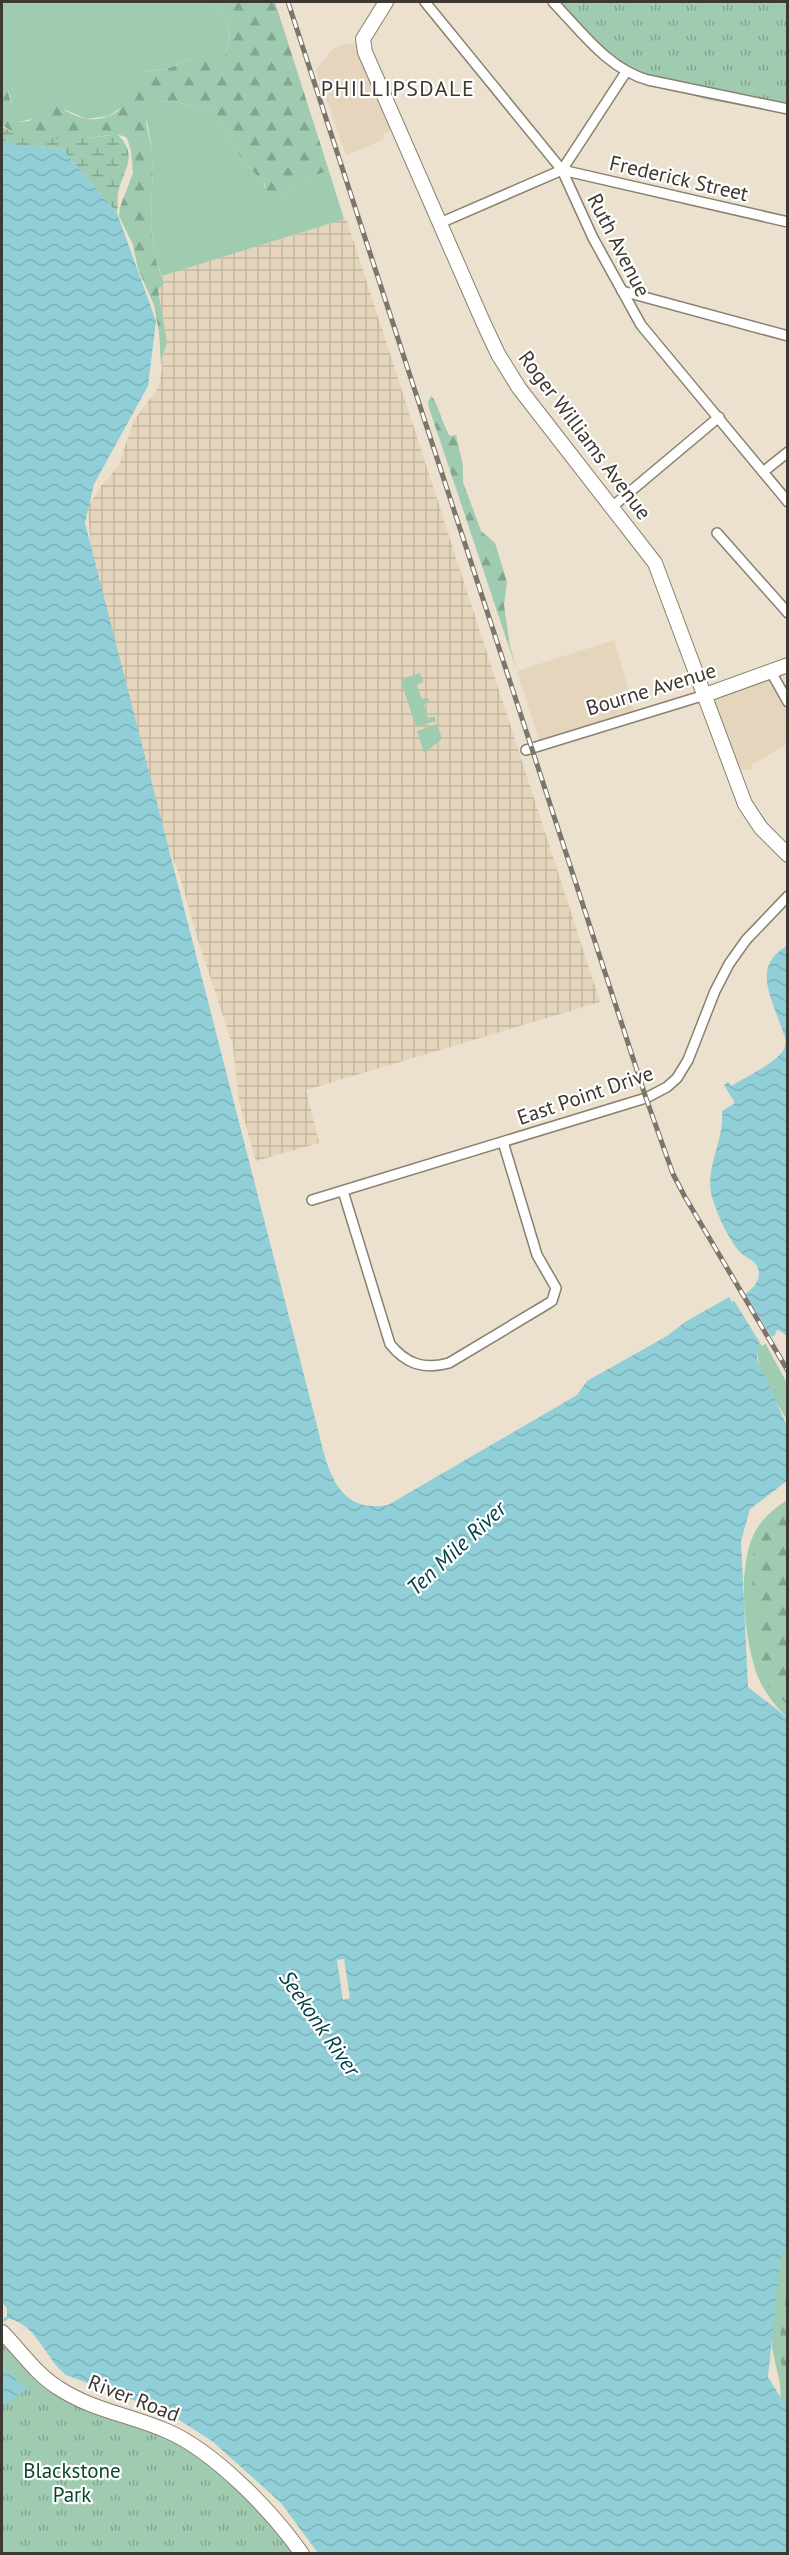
<svg xmlns="http://www.w3.org/2000/svg" width="789" height="2555" viewBox="0 0 789 2555" font-family="'PT Sans',sans-serif">
	<style>
		.built { fill: #e4d5bc }
		.industrial { fill: url(#industrial-grid) }
		.green { fill: #9fcbb1 }
		.forest { fill: url(#forest-firs) }
		.wetland { fill: url(#wetland-marsh) }
		.park { fill: url(#park-tufts) }
		.water { fill: url(#water-waves) }
		.pier { fill: #ece1ce }
		.lines { fill: none; stroke-linecap: round; stroke-linejoin: round }
		.stream { stroke: #90cfd7; stroke-width: 3 }
		.street-casing { stroke: #8a806f; stroke-width: 12 }
		.secondary-casing { stroke: #8a806f; stroke-width: 16 }
		.street { stroke: #fff; stroke-width: 9 }
		.secondary { stroke: #fff; stroke-width: 14 }
		.rail-casing { stroke: #7c756a; stroke-width: 5 }
		.rail { stroke: #fff; stroke-width: 3; stroke-dasharray: 9; stroke-linecap: butt }
		.labels { text-anchor: middle; dominant-baseline: central; stroke-width: 4.5; stroke-linejoin: round; paint-order: stroke }
		.street-label { font-size: 21px; fill: #3d3831; stroke: #fff }
		.park-label { font-size: 21px; fill: #0a482d; stroke: #fff }
		.neighbourhood-label { font-size: 22px; letter-spacing: 1.5px; fill: #3d3831; stroke: #fff }
		.water-label { font-size: 22px; font-style: italic; fill: #024046; stroke: #fff }
	</style>
	<defs>
		<pattern id="industrial-grid" width="8" height="8" patternUnits="userSpaceOnUse" patternTransform="scale(1.5)"><rect width="8" height="8" fill="#e4d5bc"/><path d="M0 4h8M4 0v8" fill="none" stroke="#c4b8a2"/></pattern>
		<pattern id="forest-firs" width="22" height="20" patternUnits="userSpaceOnUse" patternTransform="scale(1.5)"><rect width="22" height="20" fill="#9fcbb1"/><path d="M5 1l3.5 6h-7zM16 11l3.5 6h-7z" fill="#83a691"/></pattern>
		<pattern id="wetland-marsh" width="20" height="14" patternUnits="userSpaceOnUse" patternTransform="scale(1.5)"><rect width="20" height="14" fill="#9fcbb1"/><path d="M1 5h8M5 5V1M11 12h8M15 12V8" fill="none" stroke="#83a691"/></pattern>
		<pattern id="park-tufts" width="24" height="20" patternUnits="userSpaceOnUse" patternTransform="scale(1.5)"><rect width="24" height="20" fill="#9fcbb1"/><path d="M3 7l-1-3M5 7V3M7 7l1-3M15 17l-1-3M17 17v-4M19 17l1-3" fill="none" stroke="#83a691"/></pattern>
		<pattern id="water-waves" width="16" height="10" patternUnits="userSpaceOnUse" patternTransform="scale(1.5)"><rect width="16" height="10" fill="#90cfd7"/><path d="M0 5q4-4 8 0t8 0" fill="none" stroke="#7db2b9"/></pattern>
	</defs>
	<rect width="100%" height="100%" fill="#ece1ce"/>
	<!-- built -->
	<g class="built">
		<path d="M355 43 362 47 396 128 383 134 384 139 380 141 346 155 316 70 333 49 344 44Z"/>
		<path d="M614 640 637 720 542 749 517 671Z"/>
		<path d="M777 673 787 696V744L753 764 750 770 736 769 707 697Z"/>
	</g>
	<!-- industrial -->
	<path class="industrial" d="M346 218 600 1002 306 1090 319 1143 256 1161 239 1101 233 1046 196 934 181 880 164 834 92 559 88 512 89 505 101 486 118 467 134 420 156 391 160 381 162 367 160 357 162 362 167 342 158 289 164 283 162 276Z"/>
	<!-- green -->
	<g class="green">
		<path d="M2 2H212C228 22 235 30 225 56L187 60 166 69 146 71 123 106 109 116 86 119 66 110 19 122 13 114 10 95 2 79Z"/>
		<path d="M170 101 214 111 240 156 259 178 264 181V187L278 200C295 187 308 176 329 171L344 219 162 276 156 261 151 227 153 156 146 116 149 108 159 102Z"/>
		<path d="M420 673 423 682 417 685 422 699 428 698 429 702 424 704 428 718 434 716 436 721 416 727 401 682 402 679Z"/>
		<path d="M437 724 442 739 424 753 417 731Z"/>
		<path d="M764 1341 787 1383V1420C774 1397 755 1374 758 1346Z"/>
		<path d="M787 1500V1717C775 1706 764 1692 758 1677 744 1640 736 1567 755 1532 762 1518 775 1508 787 1500Z"/>
		<path d="M787 2225V2424L781 2409 780 2383 772 2348V2327L776 2251Z"/>
	</g>
	<!-- forest -->
	<g class="forest">
		<path d="M212 2H275L329 171C308 176 295 187 278 200 268 197 265 192 264 181L259 178 240 156 214 111 170 101 159 102 149 108 146 124 153 155 151 227 156 261 164 283 158 290 167 342 161 363 159 332 154 305 138 269 133 245 119 216 120 207 133 173 131 151 127 138C118 132 105 136 94 137 64 141 27 145 2 125V79C12 93 9 109 19 122L30 121 41 102C63 105 76 122 97 119 132 115 124 88 140 75 147 69 157 71 166 69 174 67 180 62 188 60 200 57 213 57 225 56 235 30 228 22 212 2Z"/>
		<path d="M431 396C438 402 442 424 450 436L456 435 463 466V482L481 531 495 543 507 582 504 605 510 646 517 671 429 408 428 402Z"/>
		<path d="M787 1503V1704L769 1687 757 1645 751 1563 762 1523 780 1506Z"/>
		<path d="M787 2290V2385L778 2349Z"/>
	</g>
	<!-- wetland -->
	<path class="wetland" d="M2 127C30 143 85 140 117 134 140 156 123 170 118 193 117 199 118 206 117 213L62 149 12 145 2 137Z"/>
	<!-- park -->
	<g class="park">
		<path d="M553 2H787V114L705 99 626 76Z"/>
		<path d="M2 2342 48 2389 66 2401 105 2417 163 2435 201 2456 266 2518 294 2553H2Z"/>
	</g>
	<!-- water -->
	<g class="water">
		<path d="M2 137 12 145 62 149 117 213 156 321 148 386 94 484 85 523 313 1410C325 1452 329 1516 388 1505L577 1395 587 1381 667 1336 685 1322 729 1297 732 1302C743 1295 759 1288 759 1273 758 1259 745 1259 738 1250 727 1236 717 1214 712 1197 704 1168 725 1140 722 1111L735 1103 724 1085 728 1082 731 1086C744 1078 778 1062 784 1049 787 1043 785 1037 783 1032 773 1000 750 967 787 946V1336L779 1330 776 1331 775 1335 759 1344 757 1359 787 1426V1481L750 1509 741 1541 748 1687 788 1718V2240L780 2261 768 2377 787 2408V2553H318L281 2503 212 2441 168 2413 66 2375C45 2359 38 2325 7 2318V2308L2 2303Z"/>
		<path d="M2 2362 7 2372 16 2376 17 2383 30 2388 10 2400 2 2408Z"/>
	</g>
	<!-- pier -->
	<g class="pier">
		<path d="M744 1292 773 1339 762 1346 733 1299Z"/>
		<path d="M344 1959 350 1998 343 2000 337 1960Z"/>
	</g>
	<g class="lines">
		<!-- stream -->
		<path class="stream" d="M4 2320 7 2318"/>
		<!-- street casing -->
		<g class="street-casing">
			<g id="street">
				<path d="M425 2 562 170 593 238 641 325 788 502"/>
				<path d="M553 2C581 31 608 69 648 80L788 109"/>
				<path d="M562 170 788 222"/>
				<path d="M440 223 562 170 626 72"/>
				<path d="M622 291 788 336"/>
				<path d="M763 472 788 452"/>
				<path d="M613 506 719 417"/>
				<path d="M717 533 788 613"/>
				<path d="M771 672 788 702"/>
				<path d="M526 750 705 695"/>
				<path d="M343 1191 390 1344C406 1364 424 1370 449 1363L544 1306 552 1301 556 1288 537 1255 503 1142"/>
				<path d="M312 1200 646 1098 667 1087 677 1078 688 1060 715 991 729 964 746 940 788 896"/>
			</g>
		</g>
		<!-- secondary casing -->
		<g class="secondary-casing">
			<g id="secondary">
				<path d="M386 2 363 39 365 52 483 322 498 354 519 388 655 563 745 804 761 828 788 855"/>
				<path d="M705 695 788 665"/>
				<path d="M2 2332C20 2350 35 2373 57 2387 91 2410 130 2415 167 2431 214 2451 273 2512 302 2554"/>
			</g>
		</g>
		<!-- street -->
		<use href="#street" class="street"/>
		<!-- secondary -->
		<use href="#secondary" class="secondary"/>
		<!-- rail casing -->
		<g class="rail-casing">
			<path id="rail" d="M288 2 646 1098 673 1174 685 1197 788 1371"/>
		</g>
		<!-- rail -->
		<use href="#rail" class="rail"/>
	</g>
	<g class="labels">
		<!-- street labels -->
		<g class="street-label">
			<text transform="translate(679 178) rotate(13)">Frederick Street</text>
			<text transform="translate(619 245) rotate(63)">Ruth Avenue</text>
			<text transform="translate(585 435) rotate(53)">Roger Williams Avenue</text>
			<text transform="translate(651 689) rotate(-17)">Bourne Avenue</text>
			<text transform="translate(585 1095) rotate(-19)">East Point Drive</text>
			<text transform="translate(134 2398) rotate(21)">River Road</text>
		</g>
		<!-- park labels -->
		<g class="park-label">
			<text x="72" y="2470">Blackstone<tspan x="72" dy="24">Park</tspan></text>
		</g>
		<!-- neighbourhood labels -->
		<g class="neighbourhood-label">
			<text x="398" y="88">PHILLIPSDALE</text>
		</g>
		<!-- water labels -->
		<g class="water-label">
			<text transform="translate(456 1548) rotate(-43)">Ten Mile River</text>
			<text transform="translate(320 2023) rotate(55)">Seekonk River</text>
		</g>
	</g>
	<!-- border -->
	<rect width="789" height="2555" fill="none" stroke="#3d3831" stroke-width="6"/>
</svg>
